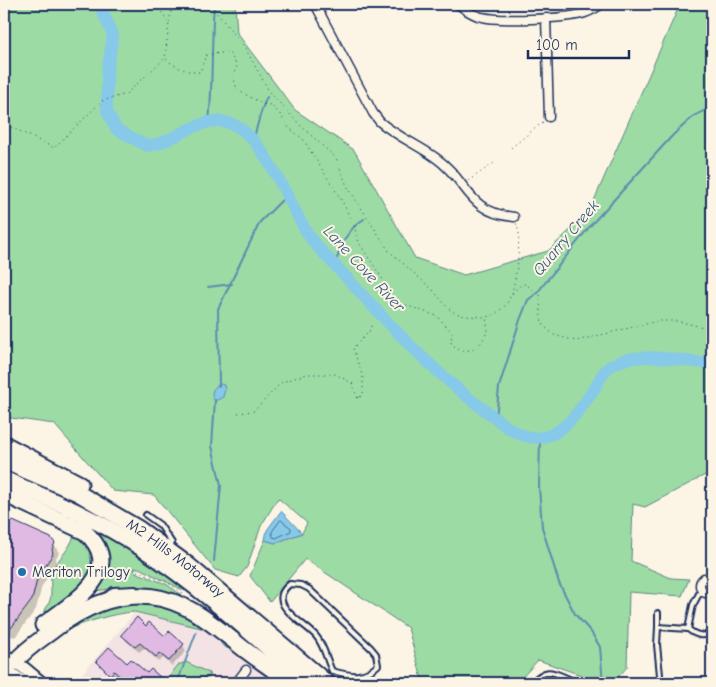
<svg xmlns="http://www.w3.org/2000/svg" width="716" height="687" viewBox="0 0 716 687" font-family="'Comic Neue',sans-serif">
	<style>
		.built { fill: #f4e3e4 }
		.green { fill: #9ddba4; stroke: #5c8581 }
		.water { fill: #87c9e8; stroke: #5c8bb1 }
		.shadow { fill: #0003 }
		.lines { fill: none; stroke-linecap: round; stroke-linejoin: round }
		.shore { stroke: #466d95; stroke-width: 1 }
		.stream { stroke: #5c8bb1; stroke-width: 2 }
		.river { stroke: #87c9e8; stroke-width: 12 }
		.building { fill: #e1bae3; stroke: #1b2f5e }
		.lane-casing { stroke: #1b2f5e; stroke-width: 8 }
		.street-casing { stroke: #1b2f5e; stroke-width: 11 }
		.secondary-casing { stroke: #1b2f5e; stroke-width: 15 }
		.highway-casing { stroke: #1b2f5e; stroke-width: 19 }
		.path { stroke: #1b2f5e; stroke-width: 1; stroke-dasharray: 1 4; stroke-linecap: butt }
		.lane { stroke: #fcf5e5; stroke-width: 4 }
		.street { stroke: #fcf5e5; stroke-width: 8 }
		.secondary { stroke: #fcf5e5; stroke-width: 11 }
		.highway { stroke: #fcf5e5; stroke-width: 15 }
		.poi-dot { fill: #1f6fb2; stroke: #fcf5e5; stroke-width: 2 }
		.labels { text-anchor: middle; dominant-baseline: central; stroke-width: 4; stroke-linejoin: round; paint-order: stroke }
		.street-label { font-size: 15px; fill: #1b2f5e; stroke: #fcf5e5 }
		.poi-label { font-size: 15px; fill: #1b2f5e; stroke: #fcf5e5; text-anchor: start }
		.water-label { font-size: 16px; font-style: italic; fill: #365680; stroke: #fcf5e5 }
	</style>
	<rect width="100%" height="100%" fill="#fcf5e5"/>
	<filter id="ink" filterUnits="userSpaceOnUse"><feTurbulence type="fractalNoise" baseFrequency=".02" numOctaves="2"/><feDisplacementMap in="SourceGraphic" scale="10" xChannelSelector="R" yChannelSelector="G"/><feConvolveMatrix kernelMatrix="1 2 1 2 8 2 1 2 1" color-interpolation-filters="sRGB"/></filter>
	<g filter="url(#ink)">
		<!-- built -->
		<path class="built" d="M135 612 214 631 280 683H74Z"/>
		<!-- green -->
		<g class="green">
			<path d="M4 4H235L237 33 295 110 354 150 415 258 464 275 548 251 564 236 589 212 680 4H712V473L707 474 645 507 633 504 631 561 671 578 689 579 682 596 629 592 627 667 613 683H585L584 676 538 660 517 683H423L408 628 305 559 270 602 250 576 265 540 275 543 302 533 307 523 278 498 261 526 247 567 239 577 215 570 154 495 113 491 54 424 4 417Z"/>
			<path d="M89 526 124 546 186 589 185 591 139 568H134L135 572 166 584 183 596 154 588 133 586 95 591 100 582Z"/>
			<path d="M74 535C83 539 88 545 90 555 97 581 64 598 46 613L44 611C56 596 48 588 52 572 54 562 70 551 74 535Z"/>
			<path d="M135 602C146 603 158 603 169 606 211 619 250 657 285 683H280L262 668 249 661V659L223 646 213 631 135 612C112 613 89 622 67 629L102 609Z"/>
			<path d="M186 662 209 673 210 676 202 683H171V674L178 665Z"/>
		</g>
		<!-- water -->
		<g class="water">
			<path d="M220 384 224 385 225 390 223 397 215 401C209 394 213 387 220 384Z"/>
			<path d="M281 511 302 533 275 543 265 540 267 530Z"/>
		</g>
		<!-- shadow -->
		<g class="shadow">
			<path d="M4 518 35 532 54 544 59 553 56 558 57 563 42 586 36 609 16 636 14 637 4 633Z"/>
			<path d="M146 627 183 645 186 651 172 666 163 658 159 662 144 648 139 652 126 641 123 635Z"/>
			<path d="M98 662 127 665 147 675 151 670 165 683H125L117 676 114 680 101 667Z"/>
		</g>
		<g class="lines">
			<!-- shore -->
			<path class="shore" d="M281 520 291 528V531L276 538 273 537 272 532Z"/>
			<!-- stream -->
			<g class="stream">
				<path d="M209 122C213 83 211 43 214 4"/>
				<path d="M253 140C258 126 260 110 267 97"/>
				<path d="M335 264C342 245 346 230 364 219"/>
				<path d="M208 287 232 284"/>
				<path d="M219 386 218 309 260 222 286 196"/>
				<path d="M496 419 499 387 520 320 528 300 537 293 590 226 673 135 694 116 712 107"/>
				<path d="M540 437 539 487 542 527 559 583 575 614 591 632 600 647 603 683"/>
				<path d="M214 561 221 485 212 446 215 400"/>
				<path d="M177 683 196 633"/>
			</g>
			<!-- river -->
			<path class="river" d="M99 4 113 35 107 72V111L116 129 147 146C152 145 159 144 165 141 184 133 203 118 225 122 264 128 290 211 312 240 323 254 336 266 348 279 391 327 437 376 490 414 500 422 512 432 525 436 557 446 579 412 594 389 598 383 601 375 606 370 609 367 615 363 619 362 639 351 689 362 712 364"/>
		</g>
		<!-- building -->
		<g class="building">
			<path d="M4 517 51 538 55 543 52 549 53 554 38 576 32 600 11 628H8L4 626Z"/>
			<path d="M137 617 146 626 149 622 165 636 169 631 184 644 169 661 159 653 156 657 140 643 135 647 121 635Z"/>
			<path d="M109 647 127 663 131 659 147 673 151 669 167 683H137L135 681 132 683H127L114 671 110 675 96 661Z"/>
			<path d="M549 676 558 678 564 683H548L545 680Z"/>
		</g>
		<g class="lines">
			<!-- lane casing -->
			<g class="lane-casing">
				<g id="lane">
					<path d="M146 515 160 525 172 543"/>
					<path d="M290 584 301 585 309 589 371 648 376 654 378 665C364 679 350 676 332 671 327 661 324 645 316 636 304 622 264 604 290 584Z"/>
					<path d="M701 590 693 605 688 629C695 635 704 638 712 632"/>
					<path d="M105 597 113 590 135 589"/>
					<path d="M658 613V627L688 629"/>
					<path d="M658 627 657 645 660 675"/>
					<path d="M6 683 7 672"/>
					<path d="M531 683C549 665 553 673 574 681"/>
				</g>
			</g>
			<!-- street casing -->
			<g class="street-casing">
				<g id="street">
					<path d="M315 4 373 113 380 122C398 137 418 145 436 158 469 181 466 212 514 217"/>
					<path d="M458 4C464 9 470 13 478 16 497 22 566 19 585 13 592 11 597 7 602 4"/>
					<path d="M546 18 549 117"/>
					<path d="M712 579 704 578C698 583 699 589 705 593L712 592"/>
					<path d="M236 683 246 670"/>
				</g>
			</g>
			<!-- secondary casing -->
			<g class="secondary-casing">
				<g id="secondary">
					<path d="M4 655 24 668 42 683"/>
					<path d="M4 668 25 683"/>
				</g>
			</g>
			<!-- highway casing -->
			<g class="highway-casing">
				<g id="highway">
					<path d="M4 444 80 484"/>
					<path id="s1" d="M4 461 78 493 139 529 188 565 327 683"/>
					<path d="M4 479C50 499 97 519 140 547 200 586 254 636 308 683"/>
					<path d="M4 494 85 532C128 571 73 602 43 625"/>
					<path d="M15 662C26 648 42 639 56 628 95 599 139 584 185 607 206 617 226 635 244 649 260 661 275 671 291 683"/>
				</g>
			</g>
			<!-- path -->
			<g class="path">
				<path d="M156 4 169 23 165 58C175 67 187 73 200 72L206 55 229 52 237 66 233 75 237 90 263 104 271 105 279 113 289 128 303 139 342 201 354 225 359 243 386 284 391 300 437 316 452 332 451 343 459 350C478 352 479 346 488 331L486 317"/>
				<path d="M184 4 215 11 244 46 270 93 303 128 336 158 347 186 389 251 433 290 448 308 455 313 465 316 486 317 495 314 506 305 512 294 518 262 519 232 516 223"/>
				<path d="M169 22 173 4"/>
				<path d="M4 120 11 127 54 148 102 101 126 94 165 58"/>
				<path d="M4 132 10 128"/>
				<path d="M511 148 543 122"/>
				<path d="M468 181 497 161"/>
				<path d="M512 293 521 285 525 284 540 294 541 319 544 326 554 335 576 341 658 321H676L712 329"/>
				<path d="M238 413 254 411 282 382 307 374H335L352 383 358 399 363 394V378L353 348 369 332 372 324"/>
				<path d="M137 571 165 581 186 595"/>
			</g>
			<!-- lane -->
			<use href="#lane" class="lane"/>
			<!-- street -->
			<use href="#street" class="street"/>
			<!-- secondary -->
			<use href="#secondary" class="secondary"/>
			<!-- highway -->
			<use href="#highway" class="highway"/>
		</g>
	</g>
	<!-- markers -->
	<circle class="poi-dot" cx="22" cy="572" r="5"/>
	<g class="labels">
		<!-- street labels -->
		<g class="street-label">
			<text stroke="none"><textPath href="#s1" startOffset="198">M2 Hills Motorway</textPath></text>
		</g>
		<!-- poi labels -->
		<g class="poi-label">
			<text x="32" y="572">Meriton Trilogy</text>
		</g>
		<!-- water labels -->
		<g class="water-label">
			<text transform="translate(566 238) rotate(-50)">Quarry Creek</text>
			<text transform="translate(364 269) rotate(47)">Lane Cove River</text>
		</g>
	</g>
	<!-- margin -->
	<rect width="716" height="687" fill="none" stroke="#fcf5e5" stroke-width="20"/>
	<rect x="10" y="10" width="696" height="667" fill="none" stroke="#1b2f5e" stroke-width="2" filter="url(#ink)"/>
	<!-- scale -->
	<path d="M528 50v8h101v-8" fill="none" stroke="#1b2f5e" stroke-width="2.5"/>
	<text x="536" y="50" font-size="15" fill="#1b2f5e" stroke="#fcf5e5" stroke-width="4" paint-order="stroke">100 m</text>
</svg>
